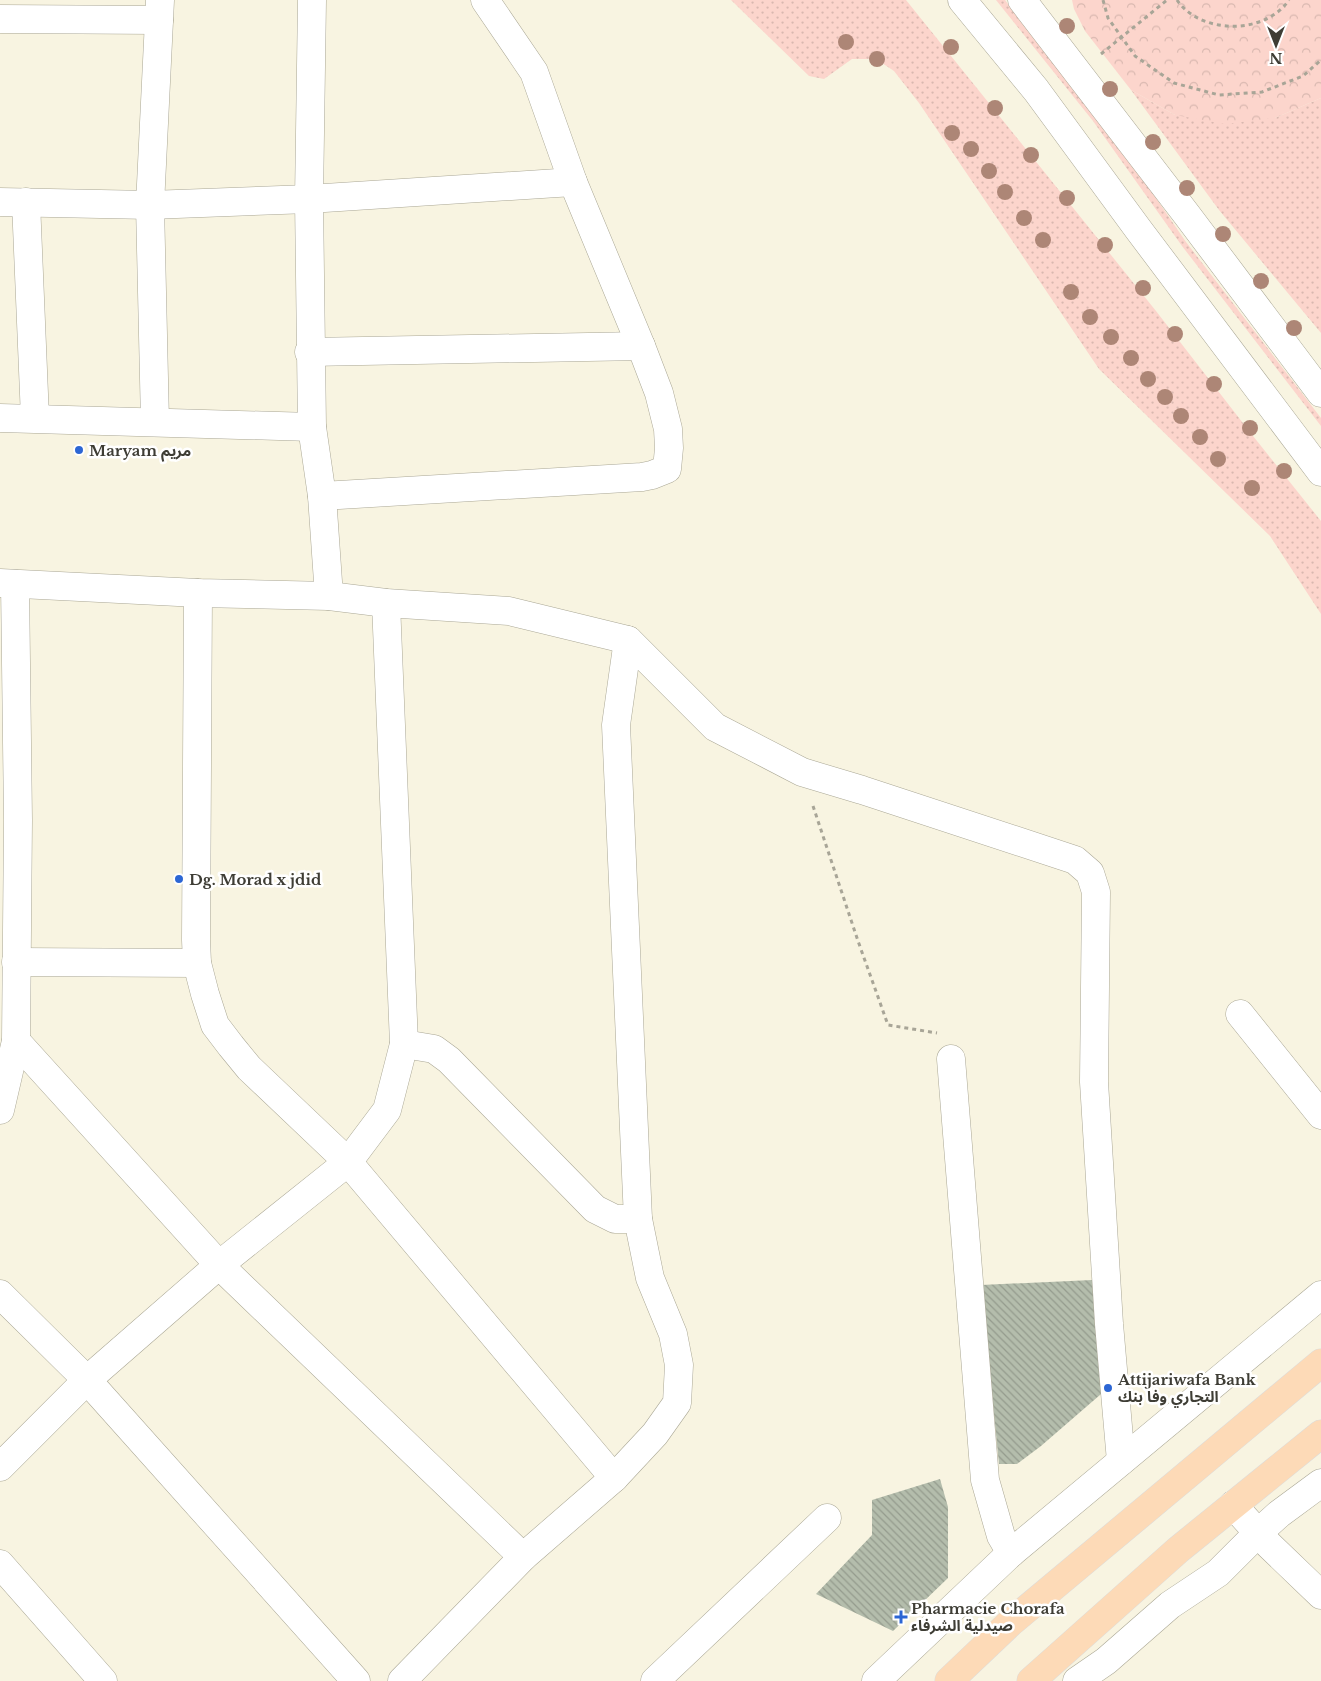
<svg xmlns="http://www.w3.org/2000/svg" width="1321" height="1681" viewBox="0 0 1321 1681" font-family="'Libre Baskerville','Noto Sans Arabic',serif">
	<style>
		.grass { fill: url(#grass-dots) }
		.park { fill: url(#park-crowns) }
		.building { fill: url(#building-back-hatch) }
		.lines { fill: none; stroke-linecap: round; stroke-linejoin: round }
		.minor-casing { stroke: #aaa795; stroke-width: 29 }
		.major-casing { stroke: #dcdcdb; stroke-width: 29 }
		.path { stroke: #a8a597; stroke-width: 3; stroke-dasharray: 4 4; stroke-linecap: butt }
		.minor { stroke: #fff; stroke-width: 28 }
		.major { stroke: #fddab7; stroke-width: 28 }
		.tree { fill: #ad8676 }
		.poi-dot { fill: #2c66d4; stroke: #fff; stroke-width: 2 }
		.labels { text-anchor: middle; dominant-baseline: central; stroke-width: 5; stroke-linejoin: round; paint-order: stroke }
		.poi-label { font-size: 15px; font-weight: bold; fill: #3e3d35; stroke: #fff; text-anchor: start }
	</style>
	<defs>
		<pattern id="grass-dots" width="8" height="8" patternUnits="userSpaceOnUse" patternTransform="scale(1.25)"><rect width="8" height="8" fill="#fcd5cc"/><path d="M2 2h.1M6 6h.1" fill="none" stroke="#d9b8b0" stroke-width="1.8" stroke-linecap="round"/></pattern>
		<pattern id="park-crowns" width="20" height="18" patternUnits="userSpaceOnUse" patternTransform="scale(1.25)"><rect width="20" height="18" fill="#fcd5cc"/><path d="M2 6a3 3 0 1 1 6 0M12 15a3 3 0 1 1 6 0" fill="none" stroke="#d9b8b0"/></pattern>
		<pattern id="building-back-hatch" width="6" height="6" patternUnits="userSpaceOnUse" patternTransform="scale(1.25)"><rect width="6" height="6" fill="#b4bdac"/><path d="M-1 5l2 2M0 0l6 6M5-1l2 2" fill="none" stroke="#949b8d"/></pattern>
	</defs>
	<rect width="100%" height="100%" fill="#f8f4e1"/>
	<!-- grass -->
	<g class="grass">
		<path d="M731 0H906L1156 311 1253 436 1321 521V614L1270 536 1099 369 919 103 894 71 876 59H852L824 79 809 76Z"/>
		<path d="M996 0H1005L1145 182 1186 242 1321 418V426L1182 246 1093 121Z"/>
		<path d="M1131 90 1175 115 1275 118 1321 98V333L1219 210Z"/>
	</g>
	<!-- park -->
	<path class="park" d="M1072 0H1321V98L1275 118 1225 124 1175 115 1131 90 1085 31 1074 9Z"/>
	<!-- building -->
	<g class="building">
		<path d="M1092 1280 1108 1388 1041 1446 1017 1464H999L981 1285Z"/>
		<path d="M940 1479 948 1507V1578L893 1631 816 1594 872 1535V1500Z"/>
	</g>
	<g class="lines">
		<!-- minor casing -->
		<g class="minor-casing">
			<g id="minor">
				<path d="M312 0 309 199 312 427 322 496 329 596"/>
				<path d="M962 0 1036 90 1138 229 1321 472"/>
				<path d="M1022 0 1187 215 1321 393"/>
				<path d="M0 19 159 20"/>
				<path d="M0 202 150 205 309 199 573 182"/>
				<path d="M26 202 35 418"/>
				<path d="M309 352 641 346"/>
				<path d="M0 418 312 427"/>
				<path d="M155 422 150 205 160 0"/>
				<path d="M322 496 642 477 652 475 667 469 669 448 668 429 659 393 641 346 573 182 534 72 485 0"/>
				<path d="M0 583 198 593 329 596 386 603 509 611 628 640 715 727 802 772 862 790 1075 860 1090 873 1096 892 1094 1082 1109 1324 1121 1461"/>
				<path d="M198 593 196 940 197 963 205 994 215 1025 231 1046 249 1068 348 1162 614 1478"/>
				<path d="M16 962 197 963"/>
				<path d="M1240 1014 1321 1115"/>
				<path d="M16 1041 219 1265 523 1557"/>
				<path d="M404 1044 434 1049 449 1060 595 1209 615 1219H638"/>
				<path d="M951 1059 985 1480 1001 1536 1011 1553"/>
				<path d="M0 1110 16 1041 18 820 15 584"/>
				<path d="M0 1294 87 1380 356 1681"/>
				<path d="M0 1467 87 1380 219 1265 348 1162 387 1110 404 1044 386 603"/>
				<path d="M1233 1505 1269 1545 1321 1595"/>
				<path d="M0 1564 103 1681"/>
				<path d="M402 1681 523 1557 614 1478 655 1434 677 1403 679 1365 673 1334 650 1278 638 1219 616 725 628 640"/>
				<path d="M655 1681 827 1518"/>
				<path d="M876 1681 1011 1553 1321 1295"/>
				<path d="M1077 1681 1106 1661 1170 1605 1218 1573 1258 1533 1279 1514 1321 1483"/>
			</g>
		</g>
		<!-- major casing -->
		<g class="major-casing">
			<g id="major">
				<path d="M949 1681 1010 1623 1321 1363"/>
				<path d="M1031 1681 1178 1550 1321 1434"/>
			</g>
		</g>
		<!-- path -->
		<g class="path">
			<path d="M1103 0 1108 18 1135 56 1174 83 1219 95 1262 92 1303 76 1321 60"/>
			<path d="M1177 0C1201 35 1265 35 1289 0"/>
			<path d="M1101 54 1167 0"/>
			<path d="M813 806 858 941 888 1025 937 1033"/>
		</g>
		<!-- minor -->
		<use href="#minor" class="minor"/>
		<!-- major -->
		<use href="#major" class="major"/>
	</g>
	<!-- trees -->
	<g class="tree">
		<circle cx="1067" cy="26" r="8"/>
		<circle cx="846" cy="42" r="8"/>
		<circle cx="951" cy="47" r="8"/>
		<circle cx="877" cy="59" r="8"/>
		<circle cx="1110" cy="89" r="8"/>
		<circle cx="995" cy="108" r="8"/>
		<circle cx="952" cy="133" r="8"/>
		<circle cx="1153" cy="142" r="8"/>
		<circle cx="971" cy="149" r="8"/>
		<circle cx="1031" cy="155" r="8"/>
		<circle cx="989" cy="171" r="8"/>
		<circle cx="1187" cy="188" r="8"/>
		<circle cx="1005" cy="192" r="8"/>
		<circle cx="1067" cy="198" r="8"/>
		<circle cx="1024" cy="218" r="8"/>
		<circle cx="1223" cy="234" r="8"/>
		<circle cx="1043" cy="240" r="8"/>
		<circle cx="1105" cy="245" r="8"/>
		<circle cx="1261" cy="281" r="8"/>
		<circle cx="1143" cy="288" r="8"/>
		<circle cx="1071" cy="292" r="8"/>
		<circle cx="1090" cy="317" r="8"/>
		<circle cx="1294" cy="328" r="8"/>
		<circle cx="1175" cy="334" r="8"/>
		<circle cx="1111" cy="337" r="8"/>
		<circle cx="1131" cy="358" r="8"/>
		<circle cx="1148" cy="379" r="8"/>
		<circle cx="1214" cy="384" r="8"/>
		<circle cx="1165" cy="397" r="8"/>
		<circle cx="1181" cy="416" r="8"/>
		<circle cx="1250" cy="428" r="8"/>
		<circle cx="1200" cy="437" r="8"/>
		<circle cx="1218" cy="459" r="8"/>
		<circle cx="1284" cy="471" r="8"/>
		<circle cx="1252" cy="488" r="8"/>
	</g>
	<!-- markers -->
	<g class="poi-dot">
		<circle cx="79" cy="450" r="5"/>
		<circle cx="179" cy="879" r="5"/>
		<circle cx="1108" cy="1388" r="5"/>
		<path d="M898.5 1609.5h5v5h5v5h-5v5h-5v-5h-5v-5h5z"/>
	</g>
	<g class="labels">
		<!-- poi labels -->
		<g class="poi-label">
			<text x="89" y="450">Maryam مريم</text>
			<text x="189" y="879">Dg. Morad x jdid</text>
			<text x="1118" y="1379">Attijariwafa Bank<tspan x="1118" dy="17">التجاري وفا بنك</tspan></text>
			<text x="911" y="1608">Pharmacie Chorafa<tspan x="911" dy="17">صيدلية الشرفاء</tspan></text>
		</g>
	</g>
	<!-- north arrow -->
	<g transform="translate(1276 45) rotate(180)" stroke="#ffffff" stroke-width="4" paint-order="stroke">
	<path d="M0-4L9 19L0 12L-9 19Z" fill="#3e3d35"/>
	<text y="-8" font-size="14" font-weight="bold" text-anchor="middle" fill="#3e3d35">N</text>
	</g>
</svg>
